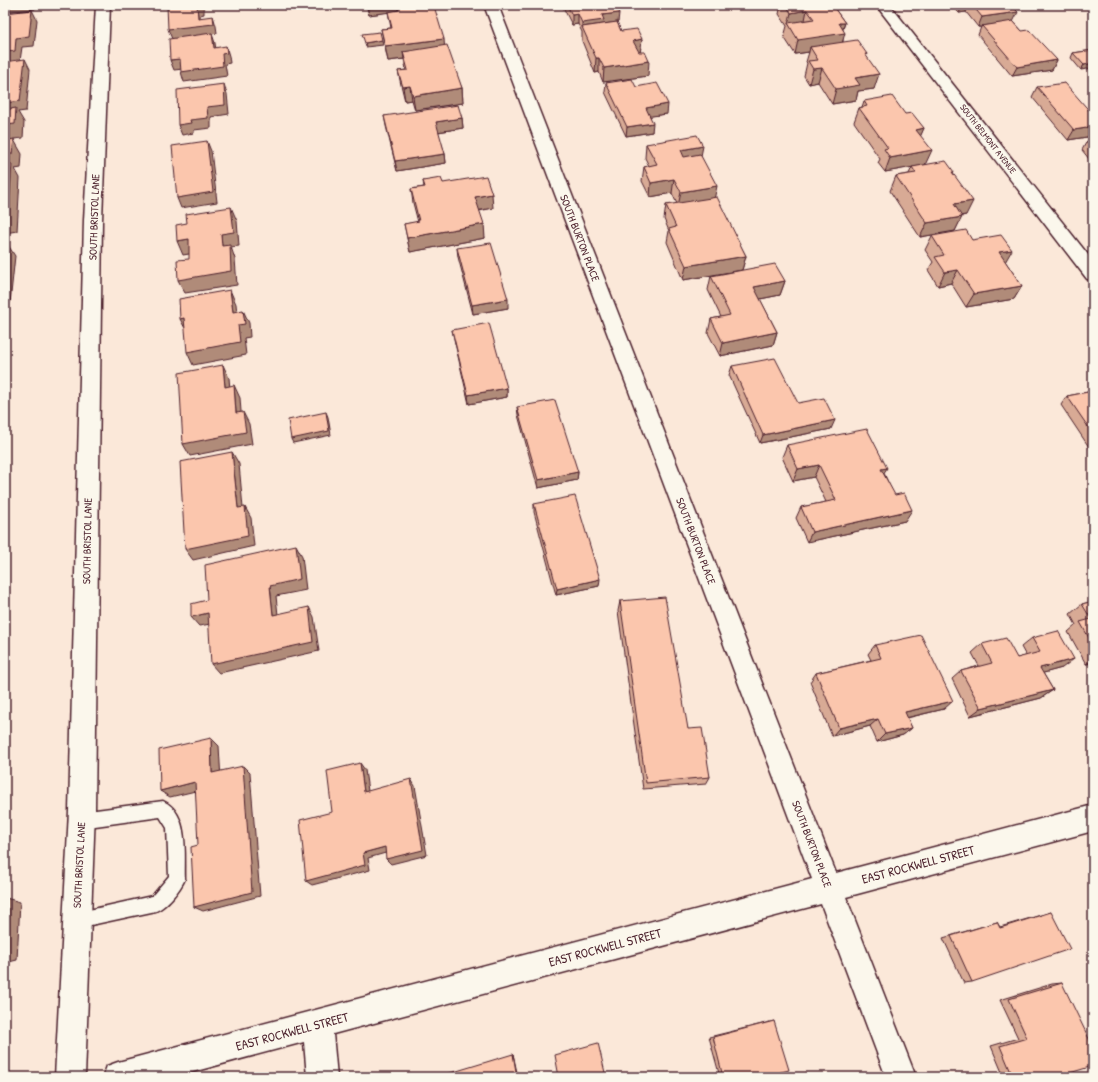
<svg xmlns="http://www.w3.org/2000/svg" width="1098" height="1082" viewBox="0 0 1098 1082" font-family="'Patrick Hand',sans-serif">
	<style>
		.lines { fill: none; stroke-linecap: round; stroke-linejoin: round }
		.lane-casing { stroke: #4a1f2b; stroke-width: 3 }
		.street-casing { stroke: #4a1f2b; stroke-width: 3 }
		.lane { fill: #fbf7ec; fill-rule: evenodd }
		.street { fill: #fbf7ec; fill-rule: evenodd }
		.wall { fill: #d8aa95; stroke: #4a1f2b }
		.shaded-wall { fill: #b08b79; stroke: #4a1f2b }
		.building { fill: #fbc6ad; stroke: #4a1f2b }
		.labels { text-anchor: middle; dominant-baseline: central; stroke-width: 3.5; stroke-linejoin: round; paint-order: stroke }
		.far-street-label { font-size: 9px; fill: #4a1f2b; stroke: #fbf7ec }
		.street-label { font-size: 11px; fill: #4a1f2b; stroke: #fbf7ec }
		.near-street-label { font-size: 13px; fill: #4a1f2b; stroke: #fbf7ec }
	</style>
	<rect width="100%" height="100%" fill="#fbe8d9"/>
	<filter id="ink" filterUnits="userSpaceOnUse"><feTurbulence type="fractalNoise" baseFrequency=".025" numOctaves="2"/><feDisplacementMap in="SourceGraphic" scale="8" xChannelSelector="R" yChannelSelector="G"/><feConvolveMatrix kernelMatrix="1 2 1 2 8 2 1 2 1" color-interpolation-filters="sRGB"/></filter>
	<g filter="url(#ink)">
		<g class="lines">
			<!-- lane casing -->
			<g class="lane-casing">
				<path id="lane" d="M163 801C190 813 184 855 185 879 180 890 167 906 156 911L77 928 71 926 69 920 71 914 152 896 169 876 167 828 160 817 81 828 76 825 73 820 76 815 81 812Z"/>
			</g>
			<!-- street casing -->
			<g class="street-casing">
				<g id="street">
					<path d="M96 5H110L102 220 95 811 85 1077H55L69 811 84 220Z"/>
					<path d="M484 5H498L836 873 1093 805V831L846 897 916 1077H886L821 904 333 1034 337 1077H307L304 1042 174 1077H103L107 1066 118 1062 812 879Z"/>
					<path d="M876 5H890L1093 261V280L1087 279Z"/>
				</g>
			</g>
			<!-- lane -->
			<use href="#lane" class="lane"/>
			<!-- street -->
			<use href="#street" class="street"/>
		</g>
		<!-- wall -->
		<g class="wall">
			<path d="M366 5H430V6L426 7 444 46 462 88 463 103 415 110 412 100 405 101 401 85 398 71 406 70 404 59 388 61 384 43 381 29 391 28 388 12 369 15Z"/>
			<path d="M562 5H615L618 22H617L621 31 642 39 640 52 648 76 603 82 599 72 595 73 582 41V32L578 24 572 25Z"/>
			<path d="M781 5H832L845 23 843 29V42L867 54 866 56 874 89 858 91 856 100 832 104 818 82 809 84 804 76 807 63 806 62 809 52 795 54 784 37 787 26 779 14Z"/>
			<path d="M952 5H1011L1013 21 1022 31 1057 60 1052 70 1012 76 978 35 981 27H978L966 12 959 13Z"/>
			<path d="M1093 50 1081 70 1071 58 1073 53Z"/>
			<path d="M606 83 636 87 667 114 650 116 652 132 626 136 605 92Z"/>
			<path d="M1037 87 1093 115V136L1068 140 1032 97Z"/>
			<path d="M864 101 905 114 924 128 920 136 926 164 954 172 953 174 966 215 962 216 955 231 920 237 890 191 896 176 909 174 912 167 885 172 878 163 880 159 854 122 859 108 862 107Z"/>
			<path d="M384 116 462 118 463 128 438 132 445 154 446 163 397 171 386 126Z"/>
			<path d="M1093 140V164L1082 150 1087 141Z"/>
			<path d="M646 144 701 156 715 198 746 256 742 270 683 280 667 242 669 231 664 219 666 205 677 204 672 193 650 197 642 181 644 167 649 166 645 158Z"/>
			<path d="M423 181 443 183 493 208 479 211 485 238 410 252 404 224 418 222 413 203 411 189 424 187Z"/>
			<path d="M932 236 972 240 1005 261 1022 286 1014 299 966 307 951 283 938 286 928 270 933 262 925 250Z"/>
			<path d="M457 248 508 308 473 314 458 257Z"/>
			<path d="M711 276 785 281 780 295 760 299 777 332 773 345 720 356 708 333 711 319 721 317 708 290Z"/>
			<path d="M452 330 507 388V397L469 404 454 339Z"/>
			<path d="M732 366 798 403 831 429 760 443 729 375Z"/>
			<path d="M1093 391V453L1061 405 1067 396Z"/>
			<path d="M517 407 578 472 577 480 538 488 518 415Z"/>
			<path d="M787 445 884 473 905 521 807 542 796 518 801 507 826 502 814 477 793 481 782 457Z"/>
			<path d="M534 504 599 586 556 595 534 512Z"/>
			<path d="M620 601 688 729 710 777 706 784 643 789 618 611Z"/>
			<path d="M1093 601V663L1086 664 1068 632 1076 625 1070 614 1082 604Z"/>
			<path d="M1032 638 1062 668 1043 673 1053 690 1041 698 970 716 952 679 961 671 979 666 972 653 982 644 1017 658 1026 656 1021 647Z"/>
			<path d="M875 645 944 709 907 718 912 728 903 735 877 742 870 726 832 736 810 682 816 673 871 660 868 654Z"/>
			<path d="M1051 912 972 982 964 983 943 938 997 922 1000 927Z"/>
			<path d="M1062 983 1056 1077H1004L991 1046 1018 1038 1000 1000 1052 984Z"/>
			<path d="M774 1021 762 1077H720L709 1037 770 1022Z"/>
		</g>
		<!-- shaded-wall -->
		<g class="shaded-wall">
			<path d="M5 5H36L35 9 5 12Z"/>
			<path d="M197 5H204V14L200 15 201 25 213 16 216 26 217 33 212 34 215 43 217 58 172 39 168 29 198 18Z"/>
			<path d="M367 5H430V6L399 11 398 5V11L369 15Z"/>
			<path d="M750 5H774L750 8Z"/>
			<path d="M963 5H969L966 12 959 13Z"/>
			<path d="M32 10 37 20 34 46 22 47 20 61 5 63V52L16 38Z"/>
			<path d="M807 10 804 25 788 24 791 13Z"/>
			<path d="M1018 12 1013 22 982 26 981 27H978L982 17Z"/>
			<path d="M619 13 618 22 582 27V23L602 15Z"/>
			<path d="M578 14V24L572 25V15Z"/>
			<path d="M839 23H845L841 33H845L841 47H810L809 52 795 54 798 40Z"/>
			<path d="M444 39 445 53 403 52 404 59 388 61 385 46Z"/>
			<path d="M642 39 640 54 632 55 633 41Z"/>
			<path d="M382 40 383 45 366 47 365 43Z"/>
			<path d="M226 46 229 56 230 63 225 64 227 76 184 82 181 72 222 54Z"/>
			<path d="M596 58H599V72L595 73Z"/>
			<path d="M25 59 30 69 26 111 18 112 24 122 23 138 14 139V140L22 154 21 168 15 169 20 178 17 231 5 233V133L6 125 5 103Z"/>
			<path d="M180 59 183 69 174 70 170 60Z"/>
			<path d="M1057 60 1052 70 1012 76 1017 67Z"/>
			<path d="M649 61 648 76 603 82 604 68Z"/>
			<path d="M1093 63V68L1081 70 1084 65Z"/>
			<path d="M822 68 818 82 809 84 813 69Z"/>
			<path d="M879 74 874 89 858 91 856 100 832 104 836 89 855 78Z"/>
			<path d="M224 84 227 94 229 114 211 117V128L194 130V133L182 135 178 125 207 107Z"/>
			<path d="M410 86 412 100 405 101 403 87Z"/>
			<path d="M462 88 463 103 415 110 413 96Z"/>
			<path d="M668 104 667 114 645 117 646 108Z"/>
			<path d="M462 118 463 128 437 132 436 122Z"/>
			<path d="M653 123 652 132 626 136 627 127Z"/>
			<path d="M1093 127V136L1068 140 1074 130Z"/>
			<path d="M924 128 918 142 916 130Z"/>
			<path d="M207 141 211 151 217 202 181 208 177 198Z"/>
			<path d="M703 146 700 161 679 164 681 150Z"/>
			<path d="M932 150 925 165 885 172 890 158Z"/>
			<path d="M445 154 446 163 397 171 395 161Z"/>
			<path d="M674 179 672 193 650 197 651 183Z"/>
			<path d="M717 186 714 200 678 206 681 192Z"/>
			<path d="M492 194 493 208 476 211 475 197Z"/>
			<path d="M973 201 966 215 947 218 954 204Z"/>
			<path d="M231 207 237 221 239 246 231 247 235 259 237 285 185 293 178 280 222 246 221 234Z"/>
			<path d="M962 217 955 231 920 237 927 223Z"/>
			<path d="M484 224 485 238 410 252 407 238Z"/>
			<path d="M189 239 195 253 183 255 177 241Z"/>
			<path d="M6 242 15 256 10 303 5 304V249Z"/>
			<path d="M1012 250 1004 264 999 252Z"/>
			<path d="M746 256 742 270 683 280 686 266Z"/>
			<path d="M958 270 951 283 938 286 945 272Z"/>
			<path d="M785 281 780 295 750 301 754 287Z"/>
			<path d="M1022 286 1014 299 966 307 974 294Z"/>
			<path d="M230 290 236 304 238 325 243 310 249 323 250 337 244 338 246 355 193 365 187 352 233 312Z"/>
			<path d="M508 299V308L473 314 472 305Z"/>
			<path d="M184 318 187 332 180 319Z"/>
			<path d="M777 332 773 345 720 356 723 343Z"/>
			<path d="M223 365 229 378 231 400 225 387Z"/>
			<path d="M234 385 240 398 242 425 236 413Z"/>
			<path d="M507 388V397L469 404 468 395Z"/>
			<path d="M243 412 249 424 252 444 190 456 183 444Z"/>
			<path d="M326 412 328 417 331 435 293 443 291 439Z"/>
			<path d="M835 420 831 429 760 443 763 435Z"/>
			<path d="M232 452 239 464 244 519 238 508Z"/>
			<path d="M819 465 814 477 793 481 798 469Z"/>
			<path d="M887 468 880 479 881 469Z"/>
			<path d="M578 472 577 480 538 488V480Z"/>
			<path d="M245 507 251 518 254 546 193 560 185 549Z"/>
			<path d="M912 510 905 521 807 542 812 532Z"/>
			<path d="M296 545 302 556 306 590 276 596 279 625 273 615 270 586Z"/>
			<path d="M600 579 599 586 556 595 557 589Z"/>
			<path d="M309 607 314 617 319 651 219 673 211 664Z"/>
			<path d="M208 613 216 623 199 626 191 617Z"/>
			<path d="M1074 659 1062 668 1029 677 1040 668Z"/>
			<path d="M1093 659V663L1086 664Z"/>
			<path d="M1053 690 1041 698 970 716 981 708Z"/>
			<path d="M953 701 944 709 897 720 905 712Z"/>
			<path d="M878 719 870 726 832 736 839 728Z"/>
			<path d="M912 728 903 735 877 742 885 734Z"/>
			<path d="M211 738 219 746 221 780 212 773Z"/>
			<path d="M360 763 365 770 369 798 364 792Z"/>
			<path d="M243 766 250 773 260 896 203 911 194 907Z"/>
			<path d="M411 779 415 786 427 855 391 864 386 859Z"/>
			<path d="M195 782 204 789 170 797 160 791Z"/>
			<path d="M385 847 389 852 368 858 370 870 312 885 306 881 363 853Z"/>
			<path d="M6 898 20 902 17 960 5 963V910Z"/>
			<path d="M513 1054 518 1077H517Z"/>
		</g>
		<!-- building -->
		<g class="building">
			<path d="M172 5H198H197L198 18 213 16 214 24 168 29 167 6H172Z"/>
			<path d="M398 5H426V7L434 6 444 39 385 46 381 29 392 28 388 12 399 10Z"/>
			<path d="M567 5H615L619 13 602 15 604 20 582 23 578 14 572 15Z"/>
			<path d="M786 5H832L845 23H839L845 33 798 40 788 23 814 19 807 10 791 13Z"/>
			<path d="M972 5H1011L1018 12 982 17Z"/>
			<path d="M32 10 29 36 16 38 15 51 5 52V13Z"/>
			<path d="M1013 21 1022 31 1029 30 1057 60 1017 67 982 26Z"/>
			<path d="M617 22 621 31 637 29 642 39 633 41 639 52H645L649 61 604 68 599 58H596L582 27Z"/>
			<path d="M380 32 382 40 365 43 362 34Z"/>
			<path d="M212 33 214 48 226 46 227 53 222 54 223 66 181 72 180 59 170 60 169 39Z"/>
			<path d="M857 40 867 54H865L879 74 855 78 860 85 836 89 822 68 813 69 808 61 818 60 810 47Z"/>
			<path d="M447 45 462 88 413 96 410 86 403 87 398 71 408 70 403 52Z"/>
			<path d="M1093 50V63L1084 65 1073 53Z"/>
			<path d="M25 59 20 101 5 103V62Z"/>
			<path d="M632 79 636 87 657 83 668 104 646 108 653 123 627 127 606 83Z"/>
			<path d="M1065 83 1093 115V127L1074 130 1037 87Z"/>
			<path d="M224 84 225 105 207 107 208 118 190 120 191 123 178 125 177 90Z"/>
			<path d="M892 96 905 114 912 113 924 128 916 130 932 150 890 158 884 149 888 148 859 108 867 106 864 101Z"/>
			<path d="M458 105 462 118 436 122 445 154 395 161 384 116Z"/>
			<path d="M16 108 15 124 6 125 5 133V110Z"/>
			<path d="M697 135 703 146 681 150 684 157 700 154 717 186 681 192 674 179 651 183 644 167 657 164 646 144Z"/>
			<path d="M14 139 12 154 5 155V141Z"/>
			<path d="M1093 140V147L1087 141Z"/>
			<path d="M207 141 213 192 177 198 172 146Z"/>
			<path d="M946 161 954 172H952L973 201 954 204 962 217 927 223 896 176 916 173 912 167Z"/>
			<path d="M12 164 8 217H5V165Z"/>
			<path d="M486 176 492 194 475 197 484 224 407 238 404 224 419 221 411 189 425 187 423 181 441 178 443 183Z"/>
			<path d="M717 197 746 256 686 266 669 229 676 227 666 205Z"/>
			<path d="M231 207 234 232 221 234 222 246 230 245 231 271 178 280 177 260 189 259V239L177 241 176 225 187 223 186 214Z"/>
			<path d="M966 230 972 240 1001 235 1012 250 999 252 1022 286 974 294 958 270 945 272 935 257 944 255 932 236Z"/>
			<path d="M491 243 508 299 472 305 457 248Z"/>
			<path d="M775 264 785 281 754 287 777 332 723 343 711 319 730 315 711 276Z"/>
			<path d="M230 290 233 312 243 310 245 324 238 325 240 342 187 352 184 318 180 319 179 299Z"/>
			<path d="M489 323 507 388 468 395 452 330Z"/>
			<path d="M775 358 798 403 824 398 835 420 763 435 732 366Z"/>
			<path d="M223 365 225 387 234 385 236 413 243 412 246 432 183 444 179 373Z"/>
			<path d="M1093 391V434L1067 396Z"/>
			<path d="M555 400 578 472 538 480 517 407Z"/>
			<path d="M326 412 329 431 291 439 288 420Z"/>
			<path d="M867 429 887 468 881 469 895 495 904 493 912 510 812 532 801 507 836 500 819 465 798 469 787 445Z"/>
			<path d="M232 452 238 508 245 507 248 536 185 549 180 462Z"/>
			<path d="M575 496 600 579 557 589 534 504Z"/>
			<path d="M296 545 300 579 270 586 273 615 309 607 313 642 211 664 208 613 191 617V604L207 600 205 565Z"/>
			<path d="M665 597 688 729 702 728 710 777 646 783 620 601Z"/>
			<path d="M1093 601V645L1080 622 1091 619 1082 604Z"/>
			<path d="M1058 631 1074 659 1040 668 1053 690 981 708 961 671 992 663 982 644 1006 638 1017 658 1040 652 1032 638Z"/>
			<path d="M921 635 953 701 905 712 912 728 885 734 878 719 839 728 816 673 881 658 875 645Z"/>
			<path d="M211 738 212 773 243 766 252 892 194 907 191 847 198 845 195 782 160 791 159 750Z"/>
			<path d="M360 763 364 792 411 779 423 850 386 859 385 847 363 853 365 865 306 881 300 820 332 812 327 771Z"/>
			<path d="M1051 912 1070 949 972 982 951 936 997 922 1000 928Z"/>
			<path d="M1062 983 1093 1047V1066L1056 1077H1013L1000 1046 1027 1038 1009 999Z"/>
			<path d="M774 1021 789 1070 762 1077H723L713 1037Z"/>
			<path d="M598 1043 606 1077H559L555 1055Z"/>
			<path d="M513 1054 517 1077H437Z"/>
		</g>
	</g>
	<g class="labels">
		<!-- far-street labels -->
		<g class="far-street-label">
			<text transform="translate(988 139) rotate(52)">SOUTH BELMONT AVENUE</text>
		</g>
		<!-- street labels -->
		<g class="street-label">
			<text transform="translate(94 217) rotate(-88)">SOUTH BRISTOL LANE</text>
			<text transform="translate(580 238) rotate(69)">SOUTH BURTON PLACE</text>
			<text transform="translate(87 541) rotate(-89)">SOUTH BRISTOL LANE</text>
			<text transform="translate(696 541) rotate(69)">SOUTH BURTON PLACE</text>
			<text transform="translate(812 844) rotate(69)">SOUTH BURTON PLACE</text>
			<text transform="translate(79 865) rotate(-87)">SOUTH BRISTOL LANE</text>
		</g>
		<!-- near-street labels -->
		<g class="near-street-label">
			<text transform="translate(918 864) rotate(-15)">EAST ROCKWELL STREET</text>
			<text transform="translate(605 947) rotate(-15)">EAST ROCKWELL STREET</text>
			<text transform="translate(292 1031) rotate(-15)">EAST ROCKWELL STREET</text>
		</g>
	</g>
	<!-- margin -->
	<rect width="1098" height="1082" fill="none" stroke="#fbf7ec" stroke-width="20"/>
	<rect x="10" y="10" width="1078" height="1062" fill="none" stroke="#4a1f2b" stroke-width="1.5" filter="url(#ink)"/>
</svg>
